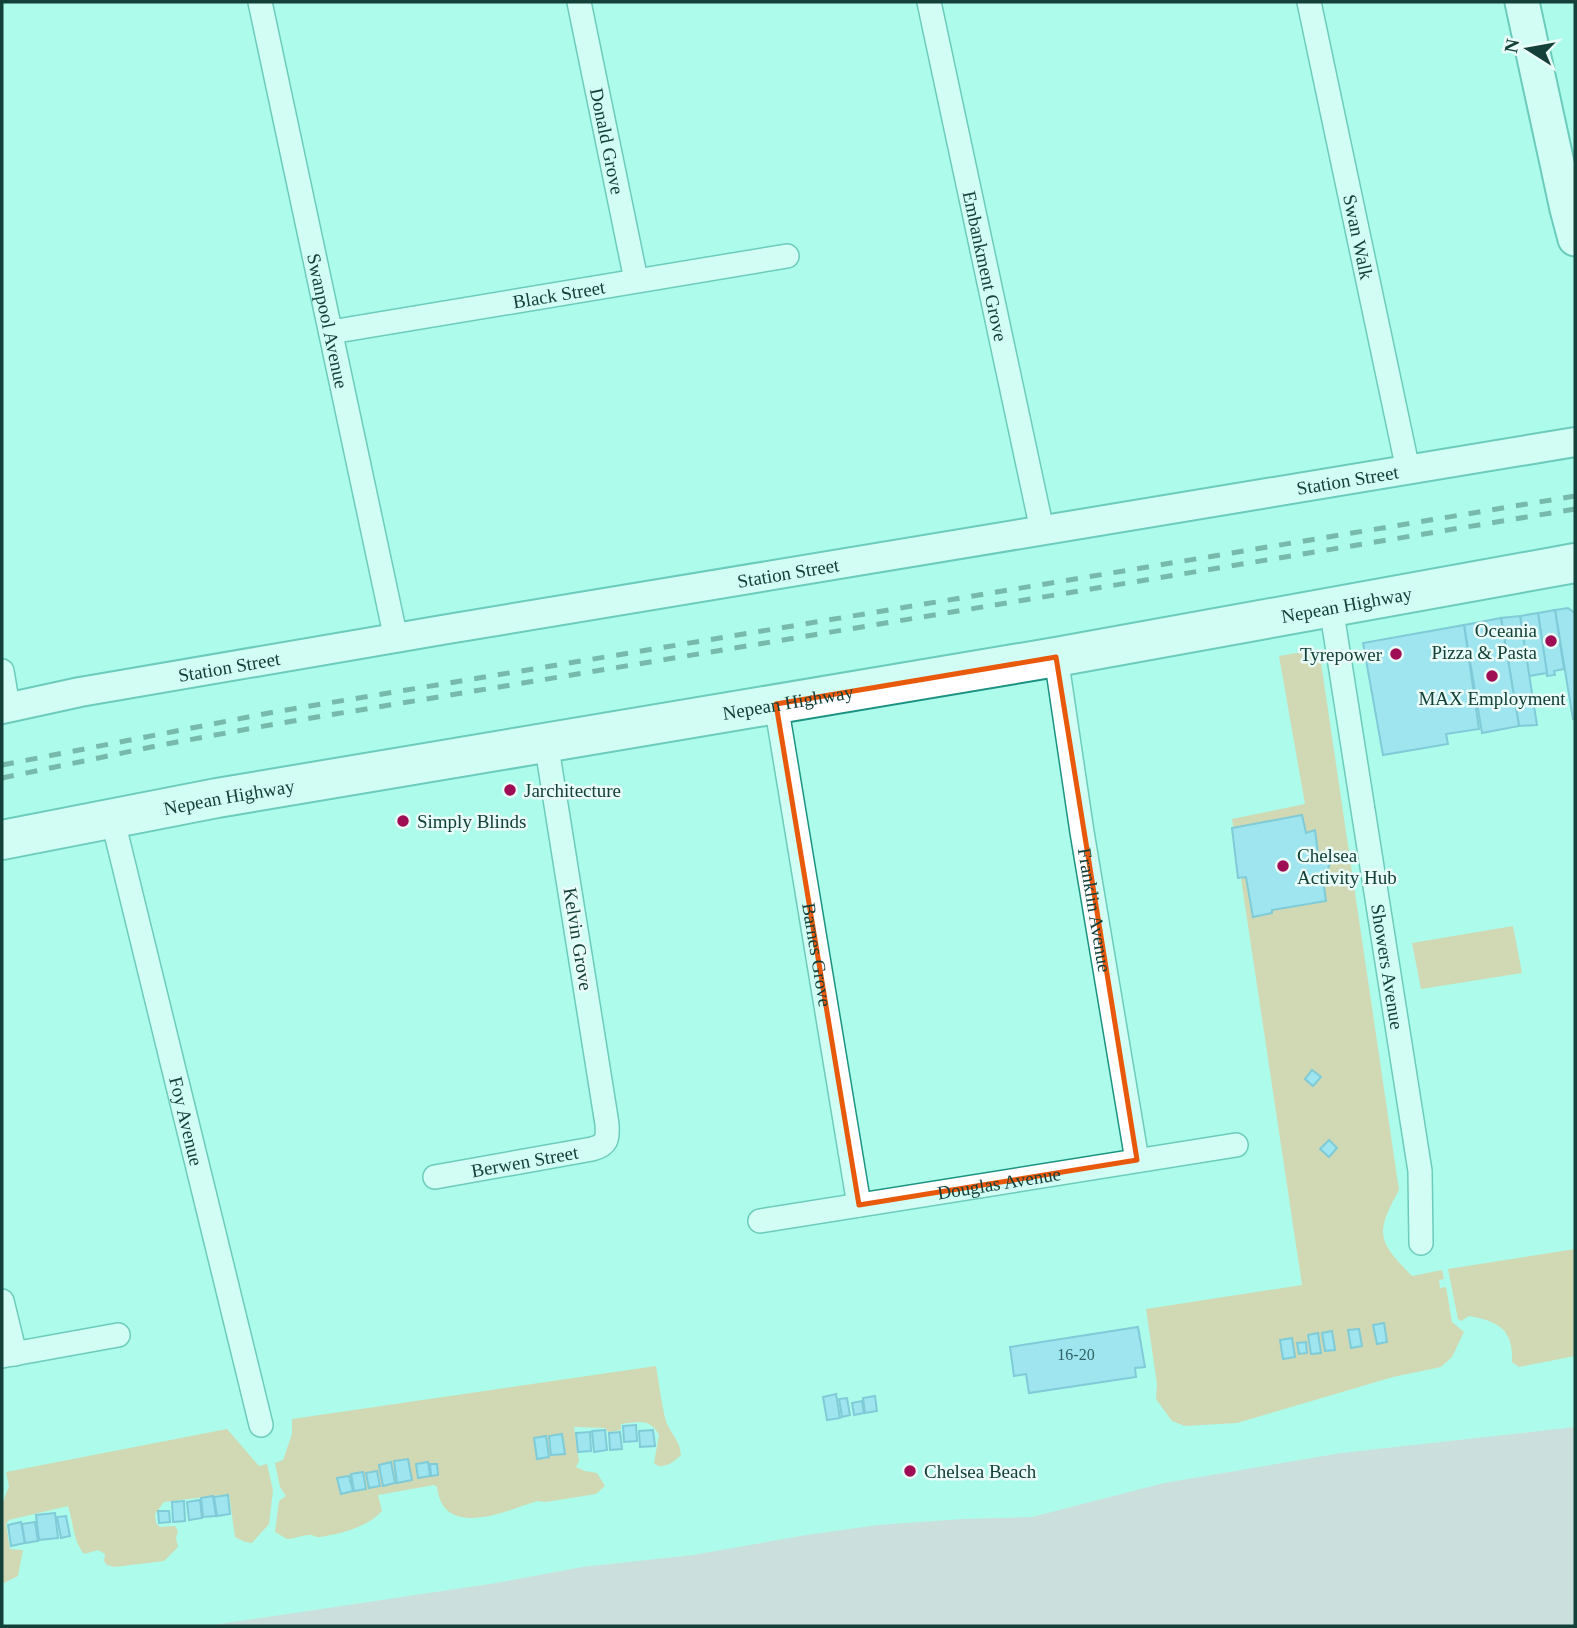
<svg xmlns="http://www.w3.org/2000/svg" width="1577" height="1628" viewBox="0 0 1577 1628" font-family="'Times New Roman',serif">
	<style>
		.green { fill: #faaf72 }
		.water { fill: #f0bfcd }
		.building { fill: #8ccaf6; stroke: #4890bf; stroke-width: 2 }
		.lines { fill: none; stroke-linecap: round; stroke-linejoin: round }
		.minor-casing { stroke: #1c9280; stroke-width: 26 }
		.tertiary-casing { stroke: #1c9280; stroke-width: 32 }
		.secondary-casing { stroke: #1c9280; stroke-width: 37 }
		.trunk-casing { stroke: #1c9280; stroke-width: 42 }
		.minor { stroke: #fff; stroke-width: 23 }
		.tertiary { stroke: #fff; stroke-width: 28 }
		.secondary { stroke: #fff; stroke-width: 33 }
		.trunk { stroke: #fff; stroke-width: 38 }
		.rail { stroke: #366b61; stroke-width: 5; stroke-dasharray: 12 12; stroke-linecap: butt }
		.marked { fill: none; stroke: #e8590c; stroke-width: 5; stroke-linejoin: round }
		.poi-dot { fill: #9f0d55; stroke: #e9fcf7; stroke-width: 2.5 }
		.labels { text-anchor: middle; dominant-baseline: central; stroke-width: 5; stroke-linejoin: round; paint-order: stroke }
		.number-label { font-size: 16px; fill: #316268 }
		.street-label { font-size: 19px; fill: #134038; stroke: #e9fcf7 }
		.poi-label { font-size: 19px; fill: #134038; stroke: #e9fcf7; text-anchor: start }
	</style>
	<rect width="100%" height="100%" fill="#adfceb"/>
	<!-- green -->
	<g class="green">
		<path d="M1319 649 1399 1190C1375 1234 1377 1240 1412 1276L1442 1270 1444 1279 1439 1280 1440 1288 1446 1287 1452 1322 1464 1332 1452 1357 1441 1367 1393 1377 1237 1423 1185 1426 1172 1421 1156 1399 1157 1384 1146 1309 1302 1285 1232 819 1305 804 1279 656Z"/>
		<path d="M1513 926 1522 973 1421 989 1412 943Z"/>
		<path d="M1575 1249V1356L1519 1367 1512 1362C1514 1329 1497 1321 1469 1316L1461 1321 1458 1319 1448 1269Z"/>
		<path d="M656 1366C659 1383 661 1401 665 1418 669 1433 680 1439 681 1455 674 1462 662 1471 654 1463L659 1435C650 1418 638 1422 621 1424V1430L608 1432 605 1428 574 1427 579 1461 576 1467 585 1471 597 1473 605 1486 596 1494 546 1502 537 1501C506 1511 443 1540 437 1487L434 1485 378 1495 382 1511C368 1527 340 1534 320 1537 314 1538 316 1535 309 1535 302 1535 294 1539 287 1539L275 1532 279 1501 286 1496 280 1487 275 1463 283 1460 292 1434V1419Z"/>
		<path d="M227 1429 259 1466 267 1464 273 1490 269 1524 252 1543 245 1542 235 1537 229 1494 164 1502 155 1514 156 1523 160 1527 175 1526 178 1531 176 1538 178 1547 164 1561 114 1567 107 1565 104 1561 105 1554 98 1550 84 1554C73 1541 73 1521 68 1506L9 1520 6 1524 10 1549 23 1550 18 1576 4 1583 2 1581V1505L9 1486 6 1472Z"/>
	</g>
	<!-- water -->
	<path class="water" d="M1575 1427V1626H206L496 1583 582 1567 693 1555 806 1535 878 1525 963 1519 1032 1517 1164 1483 1341 1453Z"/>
	<!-- building -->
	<g class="building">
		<path d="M1568 608 1575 613V718L1573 719 1555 610Z"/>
		<path d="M1555 610 1564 669 1554 671 1555 675 1547 676 1538 613Z"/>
		<path d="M1538 613 1547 673 1529 676 1520 616Z"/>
		<path d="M1520 616 1537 725 1519 726 1501 618Z"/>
		<path d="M1501 618 1519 726 1482 733 1464 625Z"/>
		<path d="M1464 625 1479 729 1446 734 1448 744 1383 755 1363 643Z"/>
		<path d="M1302 815 1306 833 1315 830 1318 853 1335 852 1323 880 1326 901 1272 910V913L1253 917 1246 877 1238 878 1232 828Z"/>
		<path d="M1312 1070 1321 1077 1313 1086 1305 1079Z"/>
		<path d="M1329 1140 1337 1148 1329 1157 1320 1149Z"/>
		<path d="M1384 1323 1387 1342 1377 1344 1373 1325Z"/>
		<path d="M1138 1327 1145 1367 1135 1368 1136 1377 1029 1393 1026 1374 1014 1376 1010 1347Z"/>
		<path d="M1359 1329 1362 1346 1351 1348 1348 1330Z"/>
		<path d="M1332 1331 1335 1350 1325 1351 1322 1333Z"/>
		<path d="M1318 1333 1321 1353 1311 1354 1308 1335Z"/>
		<path d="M1292 1338 1295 1357 1283 1359 1280 1340Z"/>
		<path d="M1306 1342 1307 1353 1299 1354 1297 1343Z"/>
		<path d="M836 1394 840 1418 827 1420 823 1397Z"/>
		<path d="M875 1396 877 1411 865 1413 863 1398Z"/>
		<path d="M847 1398 850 1415 842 1417 839 1399Z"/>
		<path d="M862 1401 864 1413 854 1415 852 1403Z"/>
		<path d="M636 1425 637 1441 624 1442 623 1426Z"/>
		<path d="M605 1430 607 1450 594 1452 592 1431Z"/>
		<path d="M653 1430 655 1446 640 1447 639 1431Z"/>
		<path d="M590 1432 591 1451 578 1452 576 1433Z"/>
		<path d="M620 1432 622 1449 610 1450 609 1433Z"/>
		<path d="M562 1434 565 1454 551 1455 549 1436Z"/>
		<path d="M546 1436 549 1457 537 1459 534 1438Z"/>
		<path d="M408 1459 412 1480 397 1483 394 1461Z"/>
		<path d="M391 1462 395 1483 383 1486 379 1465Z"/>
		<path d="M428 1462 430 1476 418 1478 416 1464Z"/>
		<path d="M430 1464H437L438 1475 431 1476Z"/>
		<path d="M377 1471 380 1486 369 1488 366 1473Z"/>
		<path d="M363 1472 366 1489 354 1491 351 1474Z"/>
		<path d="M349 1476 353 1491 341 1494 337 1478Z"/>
		<path d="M228 1495 230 1514 217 1516 214 1497Z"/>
		<path d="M213 1496 216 1516 203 1517 201 1498Z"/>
		<path d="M200 1500 202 1518 189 1520 187 1502Z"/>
		<path d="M184 1501 185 1521 173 1522 172 1502Z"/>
		<path d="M158 1511H169L170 1522 159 1523Z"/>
		<path d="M55 1513 58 1538 39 1540 36 1515Z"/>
		<path d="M66 1516 70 1536 61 1538 57 1517Z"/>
		<path d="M21 1522 25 1543 11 1546 8 1525Z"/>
		<path d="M35 1522 38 1541 25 1543 22 1524Z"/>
	</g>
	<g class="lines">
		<!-- minor casing -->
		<g class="minor-casing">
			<g id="minor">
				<path id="s1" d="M260 2 396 639"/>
				<path id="s2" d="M579 2 636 280"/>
				<path id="s3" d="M929 2 1042 530"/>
				<path id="s4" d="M1309 2 1408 470"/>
				<path id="s5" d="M331 332 787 256"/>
				<path id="s6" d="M1331 607 1420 1171 1421 1243"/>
				<path id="s7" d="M1056 657 1082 832 1137 1160"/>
				<path d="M2 671 8 707"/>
				<path id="s8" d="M776 704 859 1205"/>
				<path id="s9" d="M112 817 261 1425"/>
				<path id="s10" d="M435 1177 592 1149C607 1145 608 1139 607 1124L546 742"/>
				<path id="s11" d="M760 1221 1236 1145"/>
				<path d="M2 1301 15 1354"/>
				<path d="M2 1356 118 1335"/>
			</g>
		</g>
		<!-- tertiary casing -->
		<g class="tertiary-casing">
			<g id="tertiary">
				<path id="s12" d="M2 709 80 692 442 630 1575 442"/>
			</g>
		</g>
		<!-- secondary casing -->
		<g class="secondary-casing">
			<path id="secondary" d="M1522 2 1567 209 1575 239"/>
		</g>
		<!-- trunk casing -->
		<g class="trunk-casing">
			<g id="trunk">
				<path id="s13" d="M2 840 217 798 1056 657 1575 563"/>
			</g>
		</g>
		<!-- minor -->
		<use href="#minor" class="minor"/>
		<!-- tertiary -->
		<use href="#tertiary" class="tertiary"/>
		<!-- secondary -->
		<use href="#secondary" class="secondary"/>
		<!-- trunk -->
		<use href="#trunk" class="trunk"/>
		<!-- rail -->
		<g class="rail">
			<path d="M2 765 274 712 1575 496"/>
			<path d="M2 778 161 745 275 724 1575 509"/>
		</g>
	</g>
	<!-- marked area -->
	<path d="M0 0H1577V1628H0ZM1056 657 1137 1160 859 1205 776 704Z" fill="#adfceb" fill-opacity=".55" fill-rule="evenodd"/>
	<path class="marked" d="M1056 657 1137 1160 859 1205 776 704Z"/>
	<!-- markers -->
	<g class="poi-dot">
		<circle cx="1551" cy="641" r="7"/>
		<circle cx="1396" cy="654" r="7"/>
		<circle cx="1492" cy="676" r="7"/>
		<circle cx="510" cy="790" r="7"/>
		<circle cx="403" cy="821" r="7"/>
		<circle cx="1283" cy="866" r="7"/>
		<circle cx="910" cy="1471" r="7"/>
	</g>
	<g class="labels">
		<!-- number labels -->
		<g class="number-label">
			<text x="1076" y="1354">16-20</text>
		</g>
		<!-- street labels -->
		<g class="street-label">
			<text stroke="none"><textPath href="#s2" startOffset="142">Donald Grove</textPath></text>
			<text stroke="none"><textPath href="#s4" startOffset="240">Swan Walk</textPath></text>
			<text stroke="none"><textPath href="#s3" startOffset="270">Embankment Grove</textPath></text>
			<text stroke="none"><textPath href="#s5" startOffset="231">Black Street</textPath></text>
			<text stroke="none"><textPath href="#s1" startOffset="326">Swanpool Avenue</textPath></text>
			<text stroke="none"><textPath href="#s12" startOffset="1365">Station Street</textPath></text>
			<text stroke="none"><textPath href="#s12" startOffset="798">Station Street</textPath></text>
			<text stroke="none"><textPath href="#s13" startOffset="1365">Nepean Highway</textPath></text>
			<text stroke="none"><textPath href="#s12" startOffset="231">Station Street</textPath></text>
			<text stroke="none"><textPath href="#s13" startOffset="798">Nepean Highway</textPath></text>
			<text stroke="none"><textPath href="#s13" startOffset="231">Nepean Highway</textPath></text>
			<text stroke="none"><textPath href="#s7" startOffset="256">Franklin Avenue</textPath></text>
			<text transform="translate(578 939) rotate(81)">Kelvin Grove</text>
			<text stroke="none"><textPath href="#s8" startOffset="254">Barnes Grove</textPath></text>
			<text stroke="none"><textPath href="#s6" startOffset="364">Showers Avenue</textPath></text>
			<text stroke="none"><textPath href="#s9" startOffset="313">Foy Avenue</textPath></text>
			<text stroke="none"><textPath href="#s10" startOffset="91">Berwen Street</textPath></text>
			<text stroke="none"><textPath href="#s11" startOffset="242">Douglas Avenue</textPath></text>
		</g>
		<!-- poi labels -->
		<g class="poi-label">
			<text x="1537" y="630" text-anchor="end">Oceania<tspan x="1537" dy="22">Pizza &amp; Pasta</tspan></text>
			<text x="1382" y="654" text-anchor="end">Tyrepower</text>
			<text x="1492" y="698" text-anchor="middle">MAX Employment</text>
			<text x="524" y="790">Jarchitecture</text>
			<text x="417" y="821">Simply Blinds</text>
			<text x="1297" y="855">Chelsea<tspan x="1297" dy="22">Activity Hub</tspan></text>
			<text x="924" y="1471">Chelsea Beach</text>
		</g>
	</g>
	<!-- border -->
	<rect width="1577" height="1628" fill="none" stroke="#134038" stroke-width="7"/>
	<!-- north arrow -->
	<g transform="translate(1528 49) rotate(281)" stroke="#e9fcf7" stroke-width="5" paint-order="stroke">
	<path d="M0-5L12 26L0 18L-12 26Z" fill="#134038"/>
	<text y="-10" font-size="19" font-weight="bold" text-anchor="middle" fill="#134038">N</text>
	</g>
</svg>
